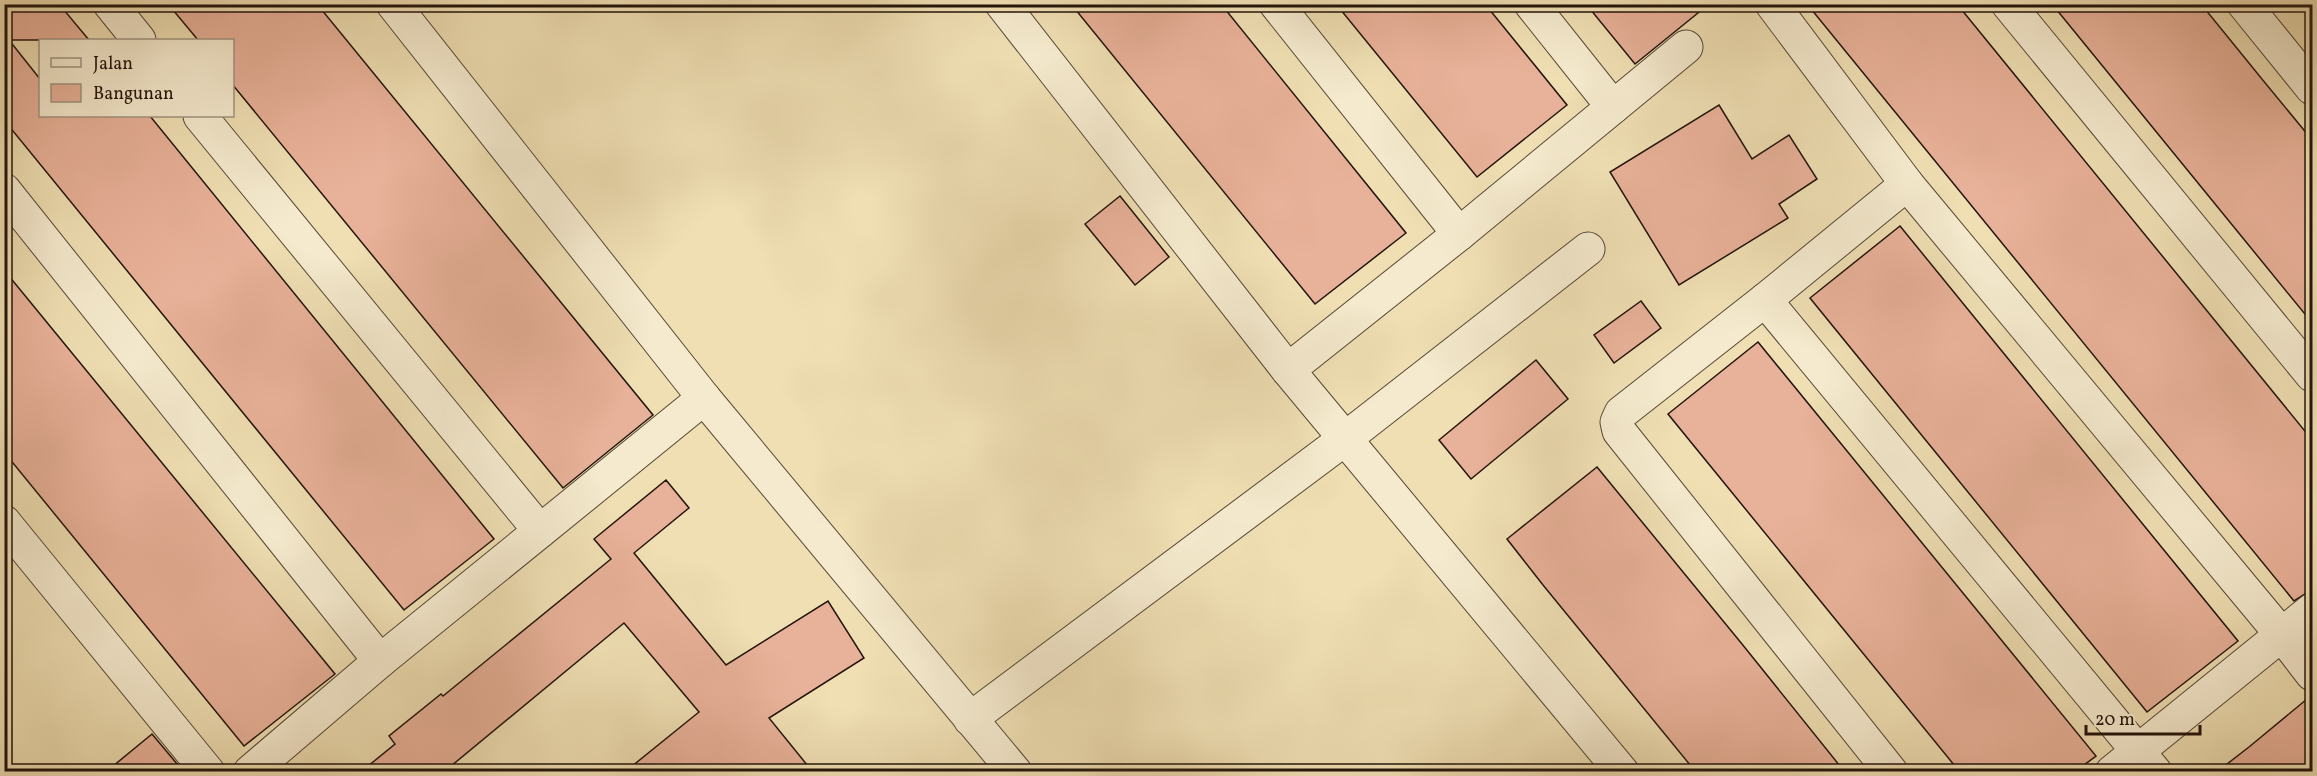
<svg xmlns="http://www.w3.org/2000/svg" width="2317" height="776" viewBox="0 0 2317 776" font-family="Vollkorn,serif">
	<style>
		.building { fill: #e8b199; stroke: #23140c; stroke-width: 1.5 }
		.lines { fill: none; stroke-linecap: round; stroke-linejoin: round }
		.minor-casing { stroke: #564736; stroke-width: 35 }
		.minor { stroke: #f5eace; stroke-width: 33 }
	</style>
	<rect width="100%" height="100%" fill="#efdfb3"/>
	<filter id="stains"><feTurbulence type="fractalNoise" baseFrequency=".00333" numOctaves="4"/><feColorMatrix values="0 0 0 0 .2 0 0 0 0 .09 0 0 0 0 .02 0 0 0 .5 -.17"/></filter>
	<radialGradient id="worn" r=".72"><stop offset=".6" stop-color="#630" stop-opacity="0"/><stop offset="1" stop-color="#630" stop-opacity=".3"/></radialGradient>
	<!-- building -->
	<g class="building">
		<path d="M4 4H59L89 40H9L40 79V116H150L494 539 404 610 4 120Z"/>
		<path d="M168 4H317L653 415 563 488 232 84V40H198Z"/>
		<path d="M1071 4H1221L1406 233 1315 304Z"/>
		<path d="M1336 4H1485L1567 105 1477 177Z"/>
		<path d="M1586 4H1709L1635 64Z"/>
		<path d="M1807 4H1957L2313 441V589L2294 601Z"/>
		<path d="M2052 4H2201L2266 84 2313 141V324Z"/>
		<path d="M1719 105 1752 159 1789 135 1817 179 1779 204 1788 218 1679 285 1610 172Z"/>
		<path d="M1120 196 1169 257 1135 285 1085 224Z"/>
		<path d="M1900 226 2238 641 2147 712 1810 298Z"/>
		<path d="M4 270 335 674 244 746 4 452Z"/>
		<path d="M1641 301 1661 328 1614 363 1594 335Z"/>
		<path d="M1758 342 2096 756 2076 771H1959L1668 414Z"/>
		<path d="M1536 360 1568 399 1471 479 1439 440Z"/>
		<path d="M1597 467 1742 644 1844 771H1695L1543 585 1507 539Z"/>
		<path d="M666 480 689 508 634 553 726 665 828 601 864 658 769 718 812 771H626L699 712 624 623 445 771H362L395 744 389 736 441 694 443 696 611 559 594 539Z"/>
		<path d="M2313 694V771H2218L2249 747Z"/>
		<path d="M152 734 183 771H107Z"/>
	</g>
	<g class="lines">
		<!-- minor casing -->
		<g class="minor-casing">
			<g id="minor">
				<path d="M110 4 139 40"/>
				<path d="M393 4 704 398 1015 772"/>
				<path d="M1002 4 1288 370 1622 772"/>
				<path d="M1276 4 1459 234"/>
				<path d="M1531 4 1613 107"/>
				<path d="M1772 4 1907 184 2282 635 2312 674"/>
				<path d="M2008 4 2312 375"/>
				<path d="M2244 4 2312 88"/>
				<path d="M200 116 540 531"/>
				<path d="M4 190 380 661"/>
				<path d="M1765 300 2155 772"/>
				<path d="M1288 370 1459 234 1686 47"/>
				<path d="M4 522 208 772"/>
				<path d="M970 719 1346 438 1588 249"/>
				<path d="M250 772 380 661 704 398"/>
				<path d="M1891 772 1619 431 1617 422 1621 413 1765 300 1907 184"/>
				<path d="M2112 772 2312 610"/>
			</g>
		</g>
		<!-- minor -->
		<use href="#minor" class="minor"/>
	</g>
	<!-- margin -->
	<rect width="2317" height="776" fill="none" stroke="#efdfb3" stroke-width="24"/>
	<rect x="6" y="6" width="2305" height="764" fill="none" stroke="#23140c" stroke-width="3"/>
	<rect x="12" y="12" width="2293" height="752" fill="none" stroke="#23140c" stroke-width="1.5"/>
	<!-- legend -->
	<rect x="39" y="39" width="195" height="78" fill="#f5eace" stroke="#a19480" stroke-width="1.5"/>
	<rect x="51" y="58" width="30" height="9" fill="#f5eace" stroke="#a19480" stroke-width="1.5"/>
	<text x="93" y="69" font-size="18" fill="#23140c">Jalan</text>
	<rect x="51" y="84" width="30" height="18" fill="#e8b199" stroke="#a19480" stroke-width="1.5"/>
	<text x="93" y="99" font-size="18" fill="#23140c">Bangunan</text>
	<!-- scale -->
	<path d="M2086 725v9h114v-9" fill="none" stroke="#23140c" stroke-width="3"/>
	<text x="2095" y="725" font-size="18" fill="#23140c" stroke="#f5eace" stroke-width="4.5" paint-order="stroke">20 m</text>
	<rect width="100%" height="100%" filter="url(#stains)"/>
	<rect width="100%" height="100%" fill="url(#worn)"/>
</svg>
